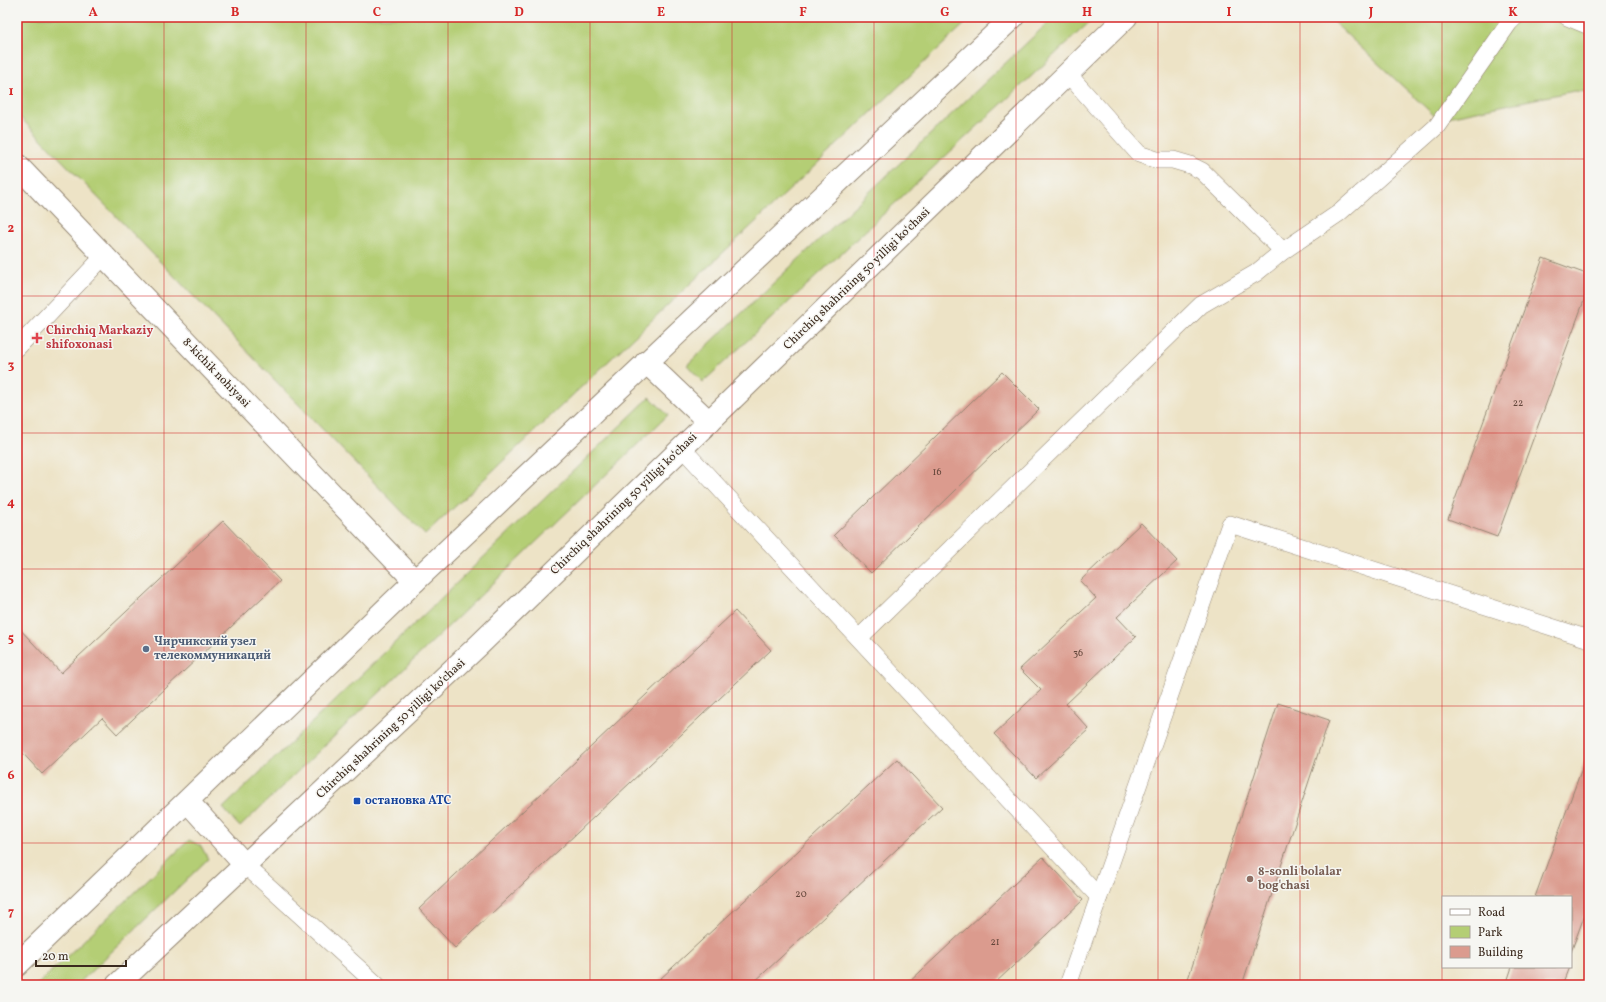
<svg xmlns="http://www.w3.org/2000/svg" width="1606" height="1002" viewBox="0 0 1606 1002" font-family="Vollkorn,serif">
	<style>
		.green { fill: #b4ce74; stroke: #787c49 }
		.building { fill: #db9b8e }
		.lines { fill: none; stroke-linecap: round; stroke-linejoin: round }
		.service-casing { stroke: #948672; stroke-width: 18 }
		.tertiary-casing { stroke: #948672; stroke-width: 24 }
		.secondary-casing { stroke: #948672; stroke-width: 24 }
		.service { stroke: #fff; stroke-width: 17 }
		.tertiary { stroke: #fff; stroke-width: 22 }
		.secondary { stroke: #fff; stroke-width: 22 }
		.grid { fill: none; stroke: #d62828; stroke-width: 1; stroke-opacity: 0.55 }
		.health-dot { fill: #e0444e; stroke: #f6f6f2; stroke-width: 1.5 }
		.service-dot { fill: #5c6f8a; stroke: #f6f6f2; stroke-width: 1.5 }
		.transit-dot { fill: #1a4fb4; stroke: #f6f6f2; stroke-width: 1.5 }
		.education-dot { fill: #8d6e63; stroke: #f6f6f2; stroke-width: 1.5 }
		.labels { text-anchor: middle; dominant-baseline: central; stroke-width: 3; stroke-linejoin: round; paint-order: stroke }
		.number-label { font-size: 10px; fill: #63463a }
		.street-label { font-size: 12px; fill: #3b2a1e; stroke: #f6f6f2 }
		.health-label { font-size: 12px; font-weight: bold; fill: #be3a42; stroke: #f6f6f2; text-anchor: start }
		.service-label { font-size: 12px; font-weight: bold; fill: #4e5e75; stroke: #f6f6f2; text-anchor: start }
		.transit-label { font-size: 12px; font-weight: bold; fill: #164399; stroke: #f6f6f2; text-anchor: start }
		.education-label { font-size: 12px; font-weight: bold; fill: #785e54; stroke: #f6f6f2; text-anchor: start }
		.neatline { fill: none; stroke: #d62828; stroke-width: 1.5 }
		.grid-label { font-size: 13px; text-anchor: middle; font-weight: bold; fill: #d62828 }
	</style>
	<rect width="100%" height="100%" fill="#f6f6f2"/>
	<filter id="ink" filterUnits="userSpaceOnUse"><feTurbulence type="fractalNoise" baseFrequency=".025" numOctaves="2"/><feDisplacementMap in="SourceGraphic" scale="8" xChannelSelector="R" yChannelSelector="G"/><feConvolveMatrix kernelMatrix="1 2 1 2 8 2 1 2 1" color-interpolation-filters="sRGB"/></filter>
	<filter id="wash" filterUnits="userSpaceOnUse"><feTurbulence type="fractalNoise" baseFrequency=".012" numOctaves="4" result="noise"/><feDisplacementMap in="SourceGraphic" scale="16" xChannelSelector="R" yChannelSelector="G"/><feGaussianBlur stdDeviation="0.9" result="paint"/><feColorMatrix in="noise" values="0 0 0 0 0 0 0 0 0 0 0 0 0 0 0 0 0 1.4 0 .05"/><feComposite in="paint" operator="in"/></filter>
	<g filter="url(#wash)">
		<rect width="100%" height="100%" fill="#ede3c6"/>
		<!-- green -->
		<g class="green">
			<path d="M17 17H972L425 535 17 114Z"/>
			<path d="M1054 17H1095L703 382 687 365Z"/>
			<path d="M1328 17H1589V92L1574 91 1438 119Z"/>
			<path d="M650 397 668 415 240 827 223 808Z"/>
			<path d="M189 840 201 846 208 859 77 985H37Z"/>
		</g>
		<g id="blocks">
			<!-- building -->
			<g class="building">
				<path d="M1543 258 1589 275V287L1497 537 1448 519Z"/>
				<path d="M1002 372 1039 409 871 573 834 535Z"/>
				<path d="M223 521 280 581 117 734 102 718 42 774 17 747V626L61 673Z"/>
				<path d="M1141 523 1177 561 1117 617 1136 637 1066 704 1089 729 1036 778 994 734 1041 690 1020 669 1096 598 1080 581Z"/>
				<path d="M735 611 771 650 455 948 419 909Z"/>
				<path d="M1278 703 1329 720 1242 985H1186Z"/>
				<path d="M1589 749V903L1571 952V897H1535Z"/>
				<path d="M897 759 942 807 751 985H664L659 980Z"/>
				<path d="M1043 857 1083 900 993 985H906Z"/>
				<path d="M1512 967H1569L1562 985H1506Z"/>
			</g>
		</g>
	</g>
	<g filter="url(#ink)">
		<use href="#blocks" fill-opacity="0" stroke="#948672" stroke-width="1"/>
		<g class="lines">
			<!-- service casing -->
			<g class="service-casing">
				<g id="service">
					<path d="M1567 17 1589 26"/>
					<path d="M1068 74 1139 154 1157 160H1173L1190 165 1202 171 1283 251"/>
					<path d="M17 348 104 256"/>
					<path d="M682 448 1099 897"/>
					<path d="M859 638 1201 305 1256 273 1283 251 1339 213 1437 126 1509 23 1515 17"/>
					<path d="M245 865 377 985"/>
					<path d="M1068 985 1230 524 1589 639"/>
				</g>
			</g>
			<!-- tertiary casing -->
			<g class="tertiary-casing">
				<path id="tertiary" d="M17 165 415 581"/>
			</g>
			<!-- secondary casing -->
			<g class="secondary-casing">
				<g id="secondary">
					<path d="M646 362 709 422"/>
					<path d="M188 802 245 865"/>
					<path d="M17 965 415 581 1013 17"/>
					<path d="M117 985 479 645 1126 17"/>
				</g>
			</g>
			<!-- service -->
			<use href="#service" class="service"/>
			<!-- tertiary -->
			<use href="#tertiary" class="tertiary"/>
			<!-- secondary -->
			<use href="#secondary" class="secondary"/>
		</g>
	</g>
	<!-- grid -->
	<path class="grid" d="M164 17V985M306 17V985M448 17V985M590 17V985M732 17V985M874 17V985M1016 17V985M1158 17V985M1300 17V985M1442 17V985M17 159H1589M17 296H1589M17 433H1589M17 569H1589M17 706H1589M17 843H1589"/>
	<!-- markers -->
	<path class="health-dot" d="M35 332h4v4h4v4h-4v4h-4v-4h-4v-4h4z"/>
	<circle class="service-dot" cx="146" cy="649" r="4"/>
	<rect class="transit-dot" x="353" y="797" width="8" height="8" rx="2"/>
	<circle class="education-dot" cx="1250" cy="879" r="4"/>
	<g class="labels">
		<!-- number labels -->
		<g class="number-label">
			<text x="1518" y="403">22</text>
			<text x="937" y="472">16</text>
			<text x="1078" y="653">36</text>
			<text x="801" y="894">20</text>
			<text x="995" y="942">21</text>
		</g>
		<!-- street labels -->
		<g class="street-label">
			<text transform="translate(857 279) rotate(-44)">Chirchiq shahrining 50 yilligi koʻchasi</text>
			<text transform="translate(216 373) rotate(46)">8-kichik nohiyasi</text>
			<text transform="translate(624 504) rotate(-44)">Chirchiq shahrining 50 yilligi koʻchasi</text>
			<text transform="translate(391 729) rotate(-43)">Chirchiq shahrining 50 yilligi koʻchasi</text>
		</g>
		<!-- health labels -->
		<g class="health-label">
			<text x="46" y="331">Chirchiq Markaziy<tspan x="46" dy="14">shifoxonasi</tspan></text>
		</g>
		<!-- service labels -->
		<g class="service-label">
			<text x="154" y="642">Чирчикский узел<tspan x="154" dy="14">телекоммуникаций</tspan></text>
		</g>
		<!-- transit labels -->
		<g class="transit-label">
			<text x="365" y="801">остановка АТС</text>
		</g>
		<!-- education labels -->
		<g class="education-label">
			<text x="1258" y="872">8-sonli bolalar<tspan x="1258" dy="14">bog'chasi</tspan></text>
		</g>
	</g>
	<!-- margin -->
	<rect width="1606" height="1002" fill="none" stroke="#f6f6f2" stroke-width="44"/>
	<!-- legend -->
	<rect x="1442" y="896" width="130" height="72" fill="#f6f6f2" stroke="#aba49d"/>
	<rect x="1450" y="909" width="20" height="6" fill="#ffffff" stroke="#aba49d"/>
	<text x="1478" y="916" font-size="12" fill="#3b2a1e">Road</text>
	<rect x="1450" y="926" width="20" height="12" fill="#b4ce74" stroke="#aba49d"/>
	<text x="1478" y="936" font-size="12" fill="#3b2a1e">Park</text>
	<rect x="1450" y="946" width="20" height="12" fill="#db9b8e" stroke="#aba49d"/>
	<text x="1478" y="956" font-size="12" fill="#3b2a1e">Building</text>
	<!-- scale -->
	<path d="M36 960v6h90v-6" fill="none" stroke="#3b2a1e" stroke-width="2"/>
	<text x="42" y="960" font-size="12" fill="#3b2a1e" stroke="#f6f6f2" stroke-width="3" paint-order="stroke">20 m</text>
	<rect x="22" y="22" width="1562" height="958" class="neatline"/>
	<g class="grid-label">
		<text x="93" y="16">A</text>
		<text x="235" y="16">B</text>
		<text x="377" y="16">C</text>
		<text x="519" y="16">D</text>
		<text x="661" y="16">E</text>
		<text x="803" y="16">F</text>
		<text x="945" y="16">G</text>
		<text x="1087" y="16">H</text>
		<text x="1229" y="16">I</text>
		<text x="1371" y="16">J</text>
		<text x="1513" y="16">K</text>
		<text x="11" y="95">1</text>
		<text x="11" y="232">2</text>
		<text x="11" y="369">3</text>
		<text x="11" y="506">4</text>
		<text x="11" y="642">5</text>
		<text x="11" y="779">6</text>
		<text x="11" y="916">7</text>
	</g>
</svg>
